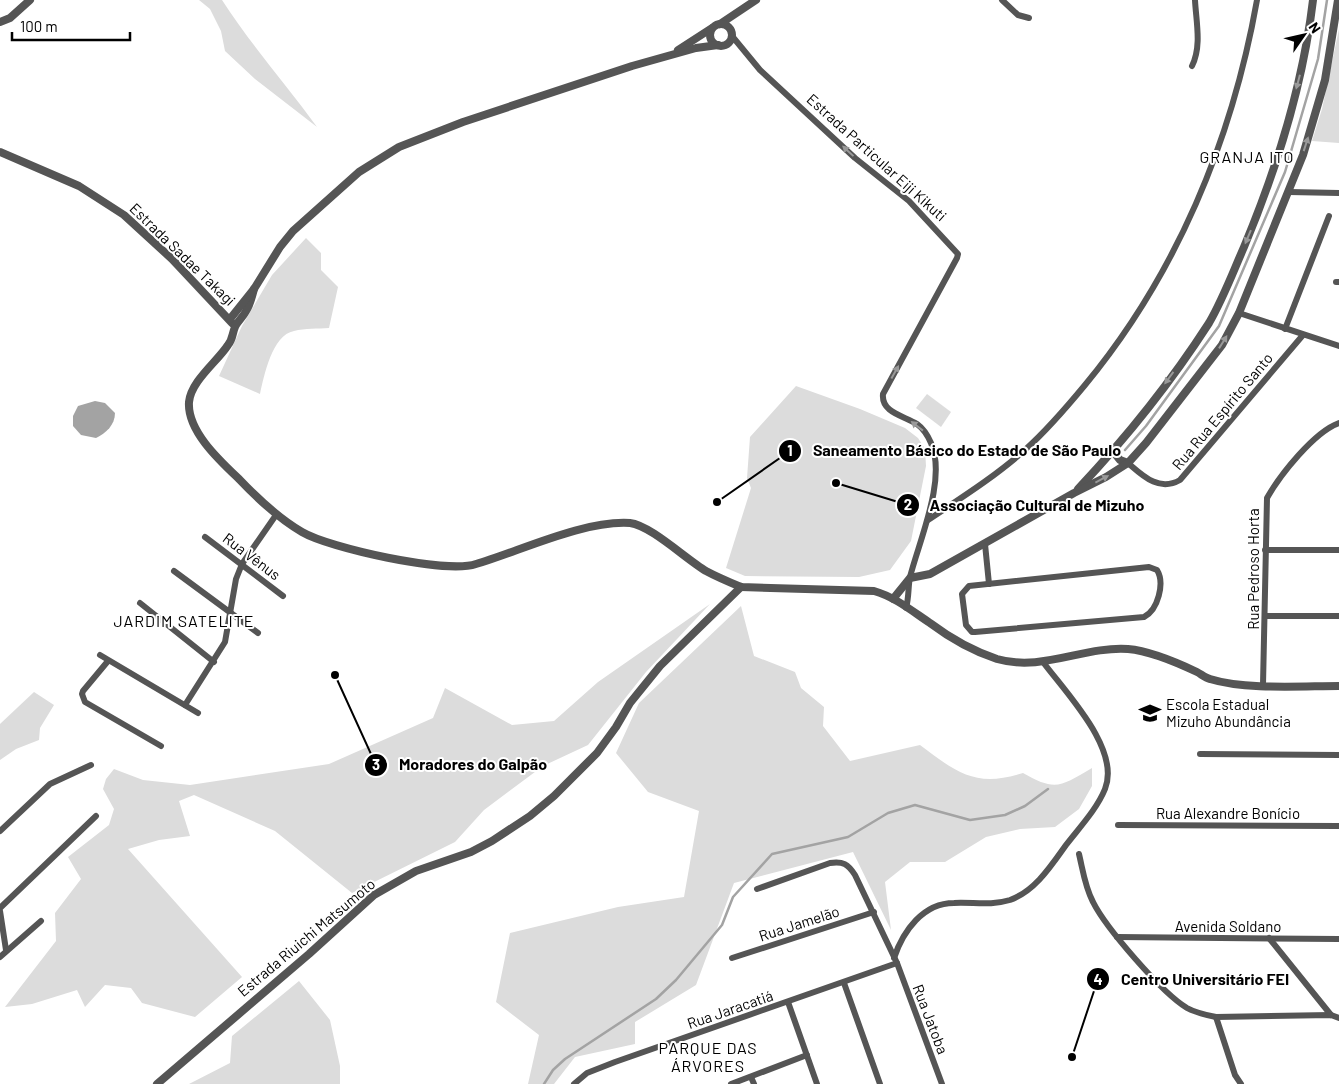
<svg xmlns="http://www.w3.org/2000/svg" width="1339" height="1084" viewBox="0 0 1339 1084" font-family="Barlow,sans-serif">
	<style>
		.green { fill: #dcdcdc }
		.water { fill: #a3a3a3 }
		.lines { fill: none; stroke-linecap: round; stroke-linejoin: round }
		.stream { stroke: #a3a3a3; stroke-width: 2.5 }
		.minor { stroke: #555; stroke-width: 6 }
		.tertiary { stroke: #555; stroke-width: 8 }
		.oneway { fill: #999 }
		.labels { text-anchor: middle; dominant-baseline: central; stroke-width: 4; stroke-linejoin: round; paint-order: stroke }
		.street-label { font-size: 15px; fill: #000; stroke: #fff }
		.poi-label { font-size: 15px; fill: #000; stroke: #fff; text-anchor: start }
		.neighbourhood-label { font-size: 16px; letter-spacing: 1px; fill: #000; stroke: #fff }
		.leader { fill: none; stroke: #000; stroke-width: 2 }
		.callout-dot { fill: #000; stroke: #fff; stroke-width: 2 }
		.mark-label { font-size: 15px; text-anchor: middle; font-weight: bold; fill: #fff }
		.callout-label { font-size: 16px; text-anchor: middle; font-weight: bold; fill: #000; stroke: #fff; stroke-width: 4; stroke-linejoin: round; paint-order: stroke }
	</style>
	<rect width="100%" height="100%" fill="#fff"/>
	<!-- green -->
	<g class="green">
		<path d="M199 0H222C251 45 286 84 317 127L255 79 225 51 221 31 210 9Z"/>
		<path d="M1339 29V143L1312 141 1322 109Z"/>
		<path d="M306 238 321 253V270L338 287 329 328C318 329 305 328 294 331 272 335 264 376 260 394L219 376 242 326 272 275Z"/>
		<path d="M796 386 860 409 905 428 918 438 925 449 926 466 911 541 890 570 859 577 745 576 726 568 751 488 747 478 750 437Z"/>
		<path d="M927 394 951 412 941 427 916 408Z"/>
		<path d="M710 604 646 672 588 745 543 766 484 810 455 842 352 893 275 831 194 795 179 801 190 836 159 840 128 849 242 977 195 1017 142 1003 131 988 105 985 85 1007 77 990 32 1004 5 1007 56 941 55 913 81 879 68 857 109 825 114 809 103 789 106 779 114 769 143 780 190 785 329 764 433 718 445 688 512 725 554 721 598 682Z"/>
		<path d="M741 606 754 656 795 672 801 688 824 707 823 726 850 761 920 745C957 773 976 788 1023 773 1056 792 1061 786 1092 768V786L1079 809 1055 827 1020 829 986 837 945 862H910L885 882 891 930 853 852 734 883 696 985 635 1022V1044L575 1057 554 1084H528L539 1035 496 1002 510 933 618 907 684 897 699 811 648 792 616 753 639 703Z"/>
		<path d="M34 692 54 705 40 728 39 740 16 749 0 760V724Z"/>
		<path d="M299 981 330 1020 340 1066V1084H189L230 1063 232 1036Z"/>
	</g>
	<!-- water -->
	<path class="water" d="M95 401 105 403 115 413C115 425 106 433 96 438L81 435 73 426V416L78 406Z"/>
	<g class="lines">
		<!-- stream -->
		<g class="stream">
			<path d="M1125 450 1146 426 1219 326 1285 172 1318 59 1327 0"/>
			<path d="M544 1084 553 1070 565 1059 656 999 676 980 722 925 733 897 772 854 848 837 888 813 915 805 970 820 1005 815 1025 806 1048 789"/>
		</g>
		<!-- minor -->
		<g class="minor">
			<path d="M1002 0 1018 15 1029 18"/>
			<path d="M732 36 760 70 855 158 909 201 958 254 957 258 883 394C881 413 905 416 917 424 924 429 928 436 931 443 947 479 919 541 910 577 908 587 909 598 906 608"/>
			<path d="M1192 66C1202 46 1196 21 1195 0"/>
			<path d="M1289 192 1339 193"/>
			<path d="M1336 282H1339"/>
			<path d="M1239 313 1339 346"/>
			<path d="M1285 329 1329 216"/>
			<path d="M1128 463C1143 476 1159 492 1180 480L1303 335"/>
			<path d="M928 520C961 498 996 476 1026 449 1047 430 1066 408 1085 385 1176 275 1232 141 1257 0"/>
			<path d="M205 537 283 596"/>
			<path d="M985 544 989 584"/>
			<path d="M1265 550H1339"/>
			<path d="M1149 567 1157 570C1165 583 1158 610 1144 617L975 632H972L966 625 962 594 969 586Z"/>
			<path d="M174 571 258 633"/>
			<path d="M140 603 214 662"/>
			<path d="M1265 616H1339"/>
			<path d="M100 655 198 713"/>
			<path d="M108 661 83 691 82 694 85 702 161 746"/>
			<path d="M1263 685 1267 498C1280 475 1314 432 1339 423"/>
			<path d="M185 705 225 642 236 579 242 564 276 515"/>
			<path d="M1200 754 1339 755"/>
			<path d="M1118 825 1339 826"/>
			<path d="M0 831 50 784 91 765"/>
			<path d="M1079 854C1083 871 1085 887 1093 902 1106 928 1162 993 1187 1008 1196 1013 1206 1015 1216 1017L1331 1015 1339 1018"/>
			<path d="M757 889 830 863C843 861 848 864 855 875L897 963 942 1084"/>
			<path d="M0 908 96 816"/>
			<path d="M0 911 6 950"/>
			<path d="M1117 937 1339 939"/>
			<path d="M1269 938 1331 1015"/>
			<path d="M0 957 41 921"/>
			<path d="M732 958 874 912"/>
			<path d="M894 958C903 931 923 903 954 903 974 902 990 906 1010 900 1035 891 1051 866 1066 845 1079 828 1097 809 1105 789 1121 749 1066 693 1043 662"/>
			<path d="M844 983 880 1084"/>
			<path d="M788 1002 817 1084"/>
			<path d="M1216 1017 1235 1075 1241 1084"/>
			<path d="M751 1077 754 1084"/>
			<path d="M574 1084 587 1073 615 1062 897 963"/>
			<path d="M731 1084 807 1055"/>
		</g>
		<!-- tertiary -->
		<g class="tertiary">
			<path d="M0 22 10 18 30 0"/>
			<path d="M720 24 756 0"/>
			<circle cx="721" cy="35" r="11"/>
			<path d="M678 50 712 28"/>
			<path d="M0 152 79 186 124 215 172 259 232 323"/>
			<path d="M254 289C252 297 250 305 246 311 243 317 237 322 235 327 232 334 233 339 228 345 217 362 191 381 189 402 187 431 220 461 239 479 258 499 278 518 302 532 329 548 446 574 476 564 520 551 584 520 630 523 650 525 687 560 706 571 717 577 729 582 741 587L874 591C895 597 912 611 930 623 950 638 973 651 997 659 1042 672 1084 646 1128 649 1151 651 1176 662 1197 672 1201 674 1205 678 1210 679 1245 690 1302 686 1339 686"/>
			<path d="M230 319 254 289 280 247 293 231 359 172 399 147 463 122 632 66 696 48 718 45"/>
			<path d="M1117 447 1116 455 1120 460 1128 463"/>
			<path d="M1078 489C1126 438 1171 382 1209 323 1223 299 1233 272 1244 247 1277 168 1303 85 1313 0"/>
			<path d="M893 599 910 578 930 574 1074 493 1106 477 1128 463 1146 443 1222 345 1239 313 1303 155 1325 80 1338 0"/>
			<path d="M157 1084 309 954 374 895 416 871 471 852 492 841 530 816 554 796 597 753 616 727 630 703 660 666 741 587"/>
		</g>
	</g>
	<!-- one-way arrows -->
	<defs><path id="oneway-solid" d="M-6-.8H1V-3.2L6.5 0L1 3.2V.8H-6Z" transform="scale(1.25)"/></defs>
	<g class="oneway">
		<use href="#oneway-solid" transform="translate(1298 82) rotate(105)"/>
		<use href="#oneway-solid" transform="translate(1306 144) rotate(-72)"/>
		<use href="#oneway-solid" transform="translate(848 151) rotate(-137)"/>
		<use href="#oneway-solid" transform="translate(1248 237) rotate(113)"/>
		<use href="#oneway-solid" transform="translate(1223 342) rotate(-58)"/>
		<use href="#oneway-solid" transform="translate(895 372) rotate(-61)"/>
		<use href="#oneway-solid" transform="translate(1169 378) rotate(126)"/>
		<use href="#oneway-solid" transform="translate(917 426) rotate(-142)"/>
		<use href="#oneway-solid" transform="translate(1102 479) rotate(-28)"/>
	</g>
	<!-- icons -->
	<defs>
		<g id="school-bare" transform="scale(1.725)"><path d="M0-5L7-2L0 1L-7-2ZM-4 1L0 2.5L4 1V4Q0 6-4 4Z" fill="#000" stroke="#fff" stroke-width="2.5" paint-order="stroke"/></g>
	</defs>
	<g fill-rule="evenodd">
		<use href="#school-bare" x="1150" y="713"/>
	</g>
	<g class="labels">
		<!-- street labels -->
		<g class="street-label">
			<text transform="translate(877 157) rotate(42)">Estrada Particular Eiji Kikuti</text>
			<text transform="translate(183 254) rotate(44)">Estrada Sadae Takagi</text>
			<text transform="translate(1222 411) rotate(-50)">Rua Rua Espírito Santo</text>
			<text transform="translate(252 556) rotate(37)">Rua Vênus</text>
			<text transform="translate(1253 569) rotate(-90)">Rua Pedroso Horta</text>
			<text x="1228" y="813">Rua Alexandre Bonício</text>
			<text transform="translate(799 923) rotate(-18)">Rua Jamelão</text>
			<text x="1228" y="926">Avenida Soldano</text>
			<text transform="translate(306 937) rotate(-40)">Estrada Riuichi Matsumoto</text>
			<text transform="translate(730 1009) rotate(-19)">Rua Jaracatiá</text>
			<text transform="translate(931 1019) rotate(69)">Rua Jatoba</text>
		</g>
		<!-- poi labels -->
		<g class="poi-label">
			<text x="1166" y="704">Escola Estadual<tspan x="1166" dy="17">Mizuho Abundância</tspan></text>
		</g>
		<!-- neighbourhood labels -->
		<g class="neighbourhood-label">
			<text x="1247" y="156">GRANJA ITO</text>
			<text x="184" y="620">JARDIM SATELITE</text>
			<text x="708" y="1047">PARQUE DAS<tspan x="708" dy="18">ÁRVORES</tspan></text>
		</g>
	</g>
	<!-- callouts -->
	<path class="leader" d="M717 502L790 451M836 483L908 505M335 675L376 765M1072 1057L1098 979"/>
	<g class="callout-dot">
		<circle cx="717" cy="502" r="5"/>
		<circle cx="836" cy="483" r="5"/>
		<circle cx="335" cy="675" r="5"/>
		<circle cx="1072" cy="1057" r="5"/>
		<circle cx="790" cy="451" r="12"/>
		<circle cx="908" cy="505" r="12"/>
		<circle cx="376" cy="765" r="12"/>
		<circle cx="1098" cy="979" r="12"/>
	</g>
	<g class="mark-label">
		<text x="790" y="456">1</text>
		<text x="908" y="510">2</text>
		<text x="376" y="770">3</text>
		<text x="1098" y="985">4</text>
	</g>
	<g class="callout-label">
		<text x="967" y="456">Saneamento Básico do Estado de São Paulo</text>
		<text x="1037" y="511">Associação Cultural de Mizuho</text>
		<text x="473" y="770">Moradores do Galpão</text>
		<text x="1205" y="985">Centro Universitário FEI</text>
	</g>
	<!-- north arrow -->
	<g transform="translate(1304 35) rotate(56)" stroke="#ffffff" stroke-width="4" paint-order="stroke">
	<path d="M0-4L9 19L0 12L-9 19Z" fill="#000000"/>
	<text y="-8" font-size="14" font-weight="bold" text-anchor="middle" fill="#000000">N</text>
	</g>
	<!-- scale -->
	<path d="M12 32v8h118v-8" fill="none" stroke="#000000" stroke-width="2.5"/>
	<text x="20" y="32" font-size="15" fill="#000000" stroke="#ffffff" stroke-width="4" paint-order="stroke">100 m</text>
</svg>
